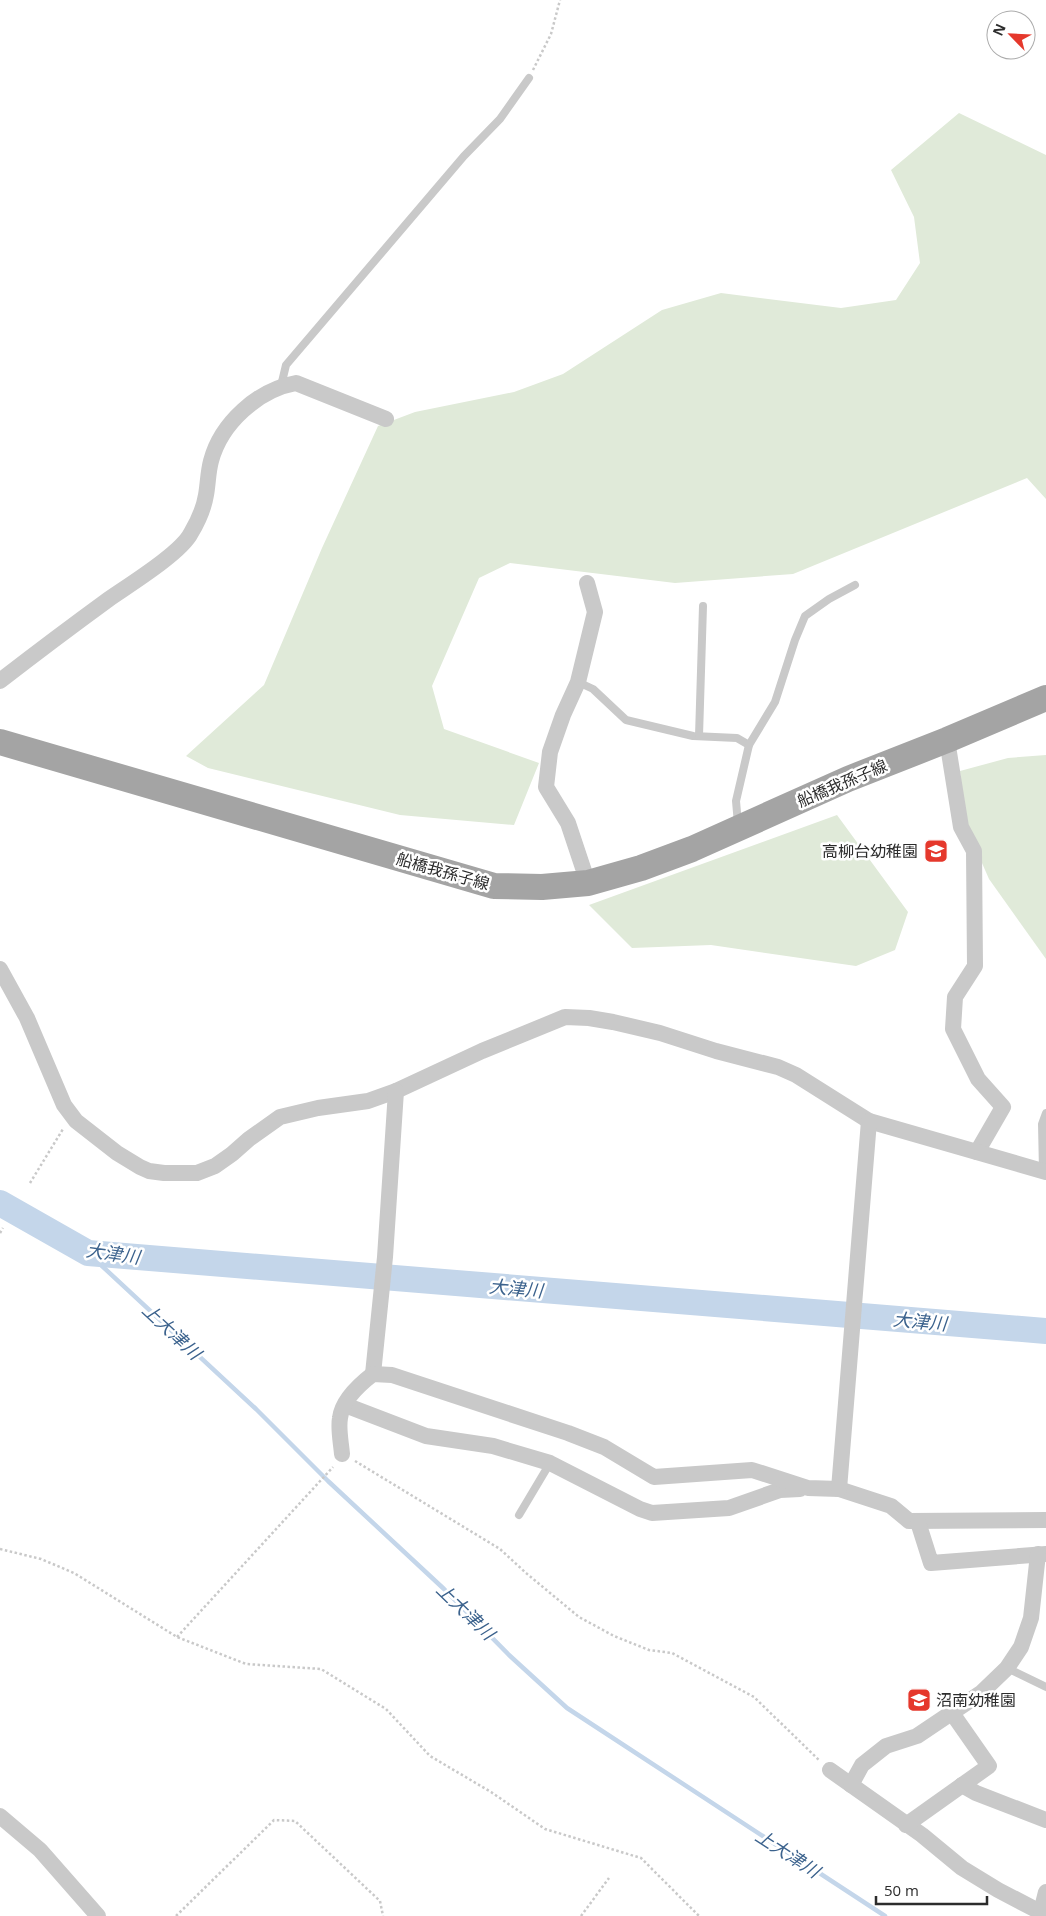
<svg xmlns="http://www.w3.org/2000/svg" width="1046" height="1916" viewBox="0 0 1046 1916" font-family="'Open Sans','Noto Sans JP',sans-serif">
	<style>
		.green { fill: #e0ead9 }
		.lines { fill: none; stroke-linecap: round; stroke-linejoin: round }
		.stream { stroke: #c4d6ea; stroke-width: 4.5 }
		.river { stroke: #c4d6ea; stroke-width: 26 }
		.path { stroke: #c9c9c9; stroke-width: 2.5; stroke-dasharray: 2.5 2.5; stroke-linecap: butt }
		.lane { stroke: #c9c9c9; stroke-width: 8 }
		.street { stroke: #c9c9c9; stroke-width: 16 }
		.primary { stroke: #a4a4a4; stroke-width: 26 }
		.labels { text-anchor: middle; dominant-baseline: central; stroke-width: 5; stroke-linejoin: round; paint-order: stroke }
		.street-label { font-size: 16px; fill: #2c2c2c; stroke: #fff }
		.poi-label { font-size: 16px; fill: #2c2c2c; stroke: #fff; text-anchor: end }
		.water-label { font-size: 18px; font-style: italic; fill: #3b628d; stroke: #fff }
	</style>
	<rect width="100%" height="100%" fill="#fff"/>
	<!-- green -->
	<g class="green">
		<path d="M959 113 1046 155V499L1027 478 793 574 675 583 510 563 479 578 432 686 444 729 539 763 514 825 400 815 208 768 186 756 264 685 322 548 378 426 415 412 514 392 563 374 662 310 721 293 841 308 896 300 920 263 914 217 891 170Z"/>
		<path d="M1046 755V959L989 879 965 824 960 771 1008 758Z"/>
		<path d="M837 815 908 912 895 950 856 966 711 945 632 948 589 905Z"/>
	</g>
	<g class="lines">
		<!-- stream -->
		<path class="stream" d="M88 1253 256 1409 328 1481 444 1589 509 1655 567 1708 885 1916"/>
		<!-- river -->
		<path class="river" d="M0 1203 88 1253 1046 1331"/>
		<!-- path -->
		<g class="path">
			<path d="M533 70 551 34 560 0"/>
			<path d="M30 1183 63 1129"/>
			<path d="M0 1233 3 1228"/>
			<path d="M355 1461 500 1549 526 1573 579 1617 614 1636 649 1650 672 1653 754 1697 820 1761"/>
			<path d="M0 1549 41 1559 74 1573 177 1637 246 1664 321 1669 386 1709 430 1756 491 1792 545 1829 641 1858 699 1916"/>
			<path d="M177 1637 333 1467"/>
			<path d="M176 1916 274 1820 295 1821 380 1901 383 1916"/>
			<path d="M581 1916 609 1878"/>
		</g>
		<!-- lane -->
		<g class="lane">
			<path d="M281 386 286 365 464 156 500 119 529 78"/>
			<path d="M578 682 593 689 626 720 693 736 737 738 749 745"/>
			<path d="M699 736 703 606"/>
			<path d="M738 824 736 801 749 745 775 702 795 640 805 616 829 599 855 585"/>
			<path d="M1043 1171 1042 1124 1046 1113"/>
			<path d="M519 1515 550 1463"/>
			<path d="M1007 1668 1046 1687"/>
		</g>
		<!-- street -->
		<g class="street">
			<path d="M587 583 595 612 578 682 563 715 550 752 546 787 568 823 588 883"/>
			<path d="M0 681C36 653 72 626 109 599 129 585 181 553 191 533 197 523 204 507 206 495 208 484 208 472 211 461 221 423 258 390 296 383L386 419"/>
			<path d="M947 740 961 827 974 851 975 966 955 997 953 1029 978 1079 1003 1107 977 1152"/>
			<path d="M0 969 27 1018 64 1105 76 1121 117 1153 140 1167 149 1171 164 1173H197L215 1166 232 1154 249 1139 280 1117 318 1108 368 1101 396 1091 482 1051 565 1017 589 1018 613 1022 660 1033 716 1051 778 1067 796 1075 869 1121 1046 1172"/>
			<path d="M373 1374 385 1257 396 1091"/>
			<path d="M345 1405 426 1436 493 1446 550 1463 640 1509 652 1513 729 1508 780 1490 800 1489"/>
			<path d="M342 1454C341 1442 338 1429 340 1418 342 1400 360 1384 373 1374L392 1375 568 1433 604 1447 654 1477 752 1470 808 1488 839 1489 891 1506 909 1521 1046 1520"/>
			<path d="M839 1489 869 1121"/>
			<path d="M918 1522 931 1563 1046 1554"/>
			<path d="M830 1770 922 1835 962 1868 998 1890 1046 1915"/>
			<path d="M851 1785 862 1765 886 1746 917 1736 981 1693 1007 1668 1021 1647 1031 1618 1038 1554"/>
			<path d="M962 1785 976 1793 1046 1820"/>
			<path d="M0 1816 40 1850 98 1916"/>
			<path d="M906 1825 989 1766 952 1713"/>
			<path d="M1041 1912 1046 1892"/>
		</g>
		<!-- primary -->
		<path class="primary" d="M0 742 494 886 542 887 588 883 641 868 692 849 848 779 947 740 1046 698"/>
	</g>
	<!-- icons -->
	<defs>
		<g id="school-square" transform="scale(1.25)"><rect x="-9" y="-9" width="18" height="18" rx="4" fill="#e5382c" stroke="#fff"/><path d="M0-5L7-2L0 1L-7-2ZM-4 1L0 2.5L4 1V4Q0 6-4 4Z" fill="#fff"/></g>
	</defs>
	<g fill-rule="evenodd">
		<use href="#school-square" x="936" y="851"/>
		<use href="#school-square" x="919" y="1700"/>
	</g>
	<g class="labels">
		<!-- street labels -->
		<g class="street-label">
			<text transform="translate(842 783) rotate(-23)">船橋我孫子線</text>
			<text transform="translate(443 871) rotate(16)">船橋我孫子線</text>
		</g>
		<!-- poi labels -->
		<g class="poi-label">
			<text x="918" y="851">高柳台幼稚園</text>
			<text x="936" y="1700" text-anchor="start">沼南幼稚園</text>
		</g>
		<!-- water labels -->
		<g class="water-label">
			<text transform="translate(113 1253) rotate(8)">大津川</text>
			<text transform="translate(516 1288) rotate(5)">大津川</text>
			<text transform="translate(920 1321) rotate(5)">大津川</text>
			<text transform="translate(172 1331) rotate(43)">上大津川</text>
			<text transform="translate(466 1611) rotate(44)">上大津川</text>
			<text transform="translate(788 1853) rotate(33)">上大津川</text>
		</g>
	</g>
	<!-- north arrow -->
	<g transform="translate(1011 35) rotate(294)"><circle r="24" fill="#ffffff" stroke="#ababab"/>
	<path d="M0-4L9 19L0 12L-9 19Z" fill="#e5382c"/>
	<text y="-8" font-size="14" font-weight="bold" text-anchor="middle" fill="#2c2c2c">N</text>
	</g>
	<!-- scale -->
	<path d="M876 1896v8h111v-8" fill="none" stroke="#2c2c2c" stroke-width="2.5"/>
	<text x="884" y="1896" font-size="15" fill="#2c2c2c" stroke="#ffffff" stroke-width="4" paint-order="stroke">50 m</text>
</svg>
